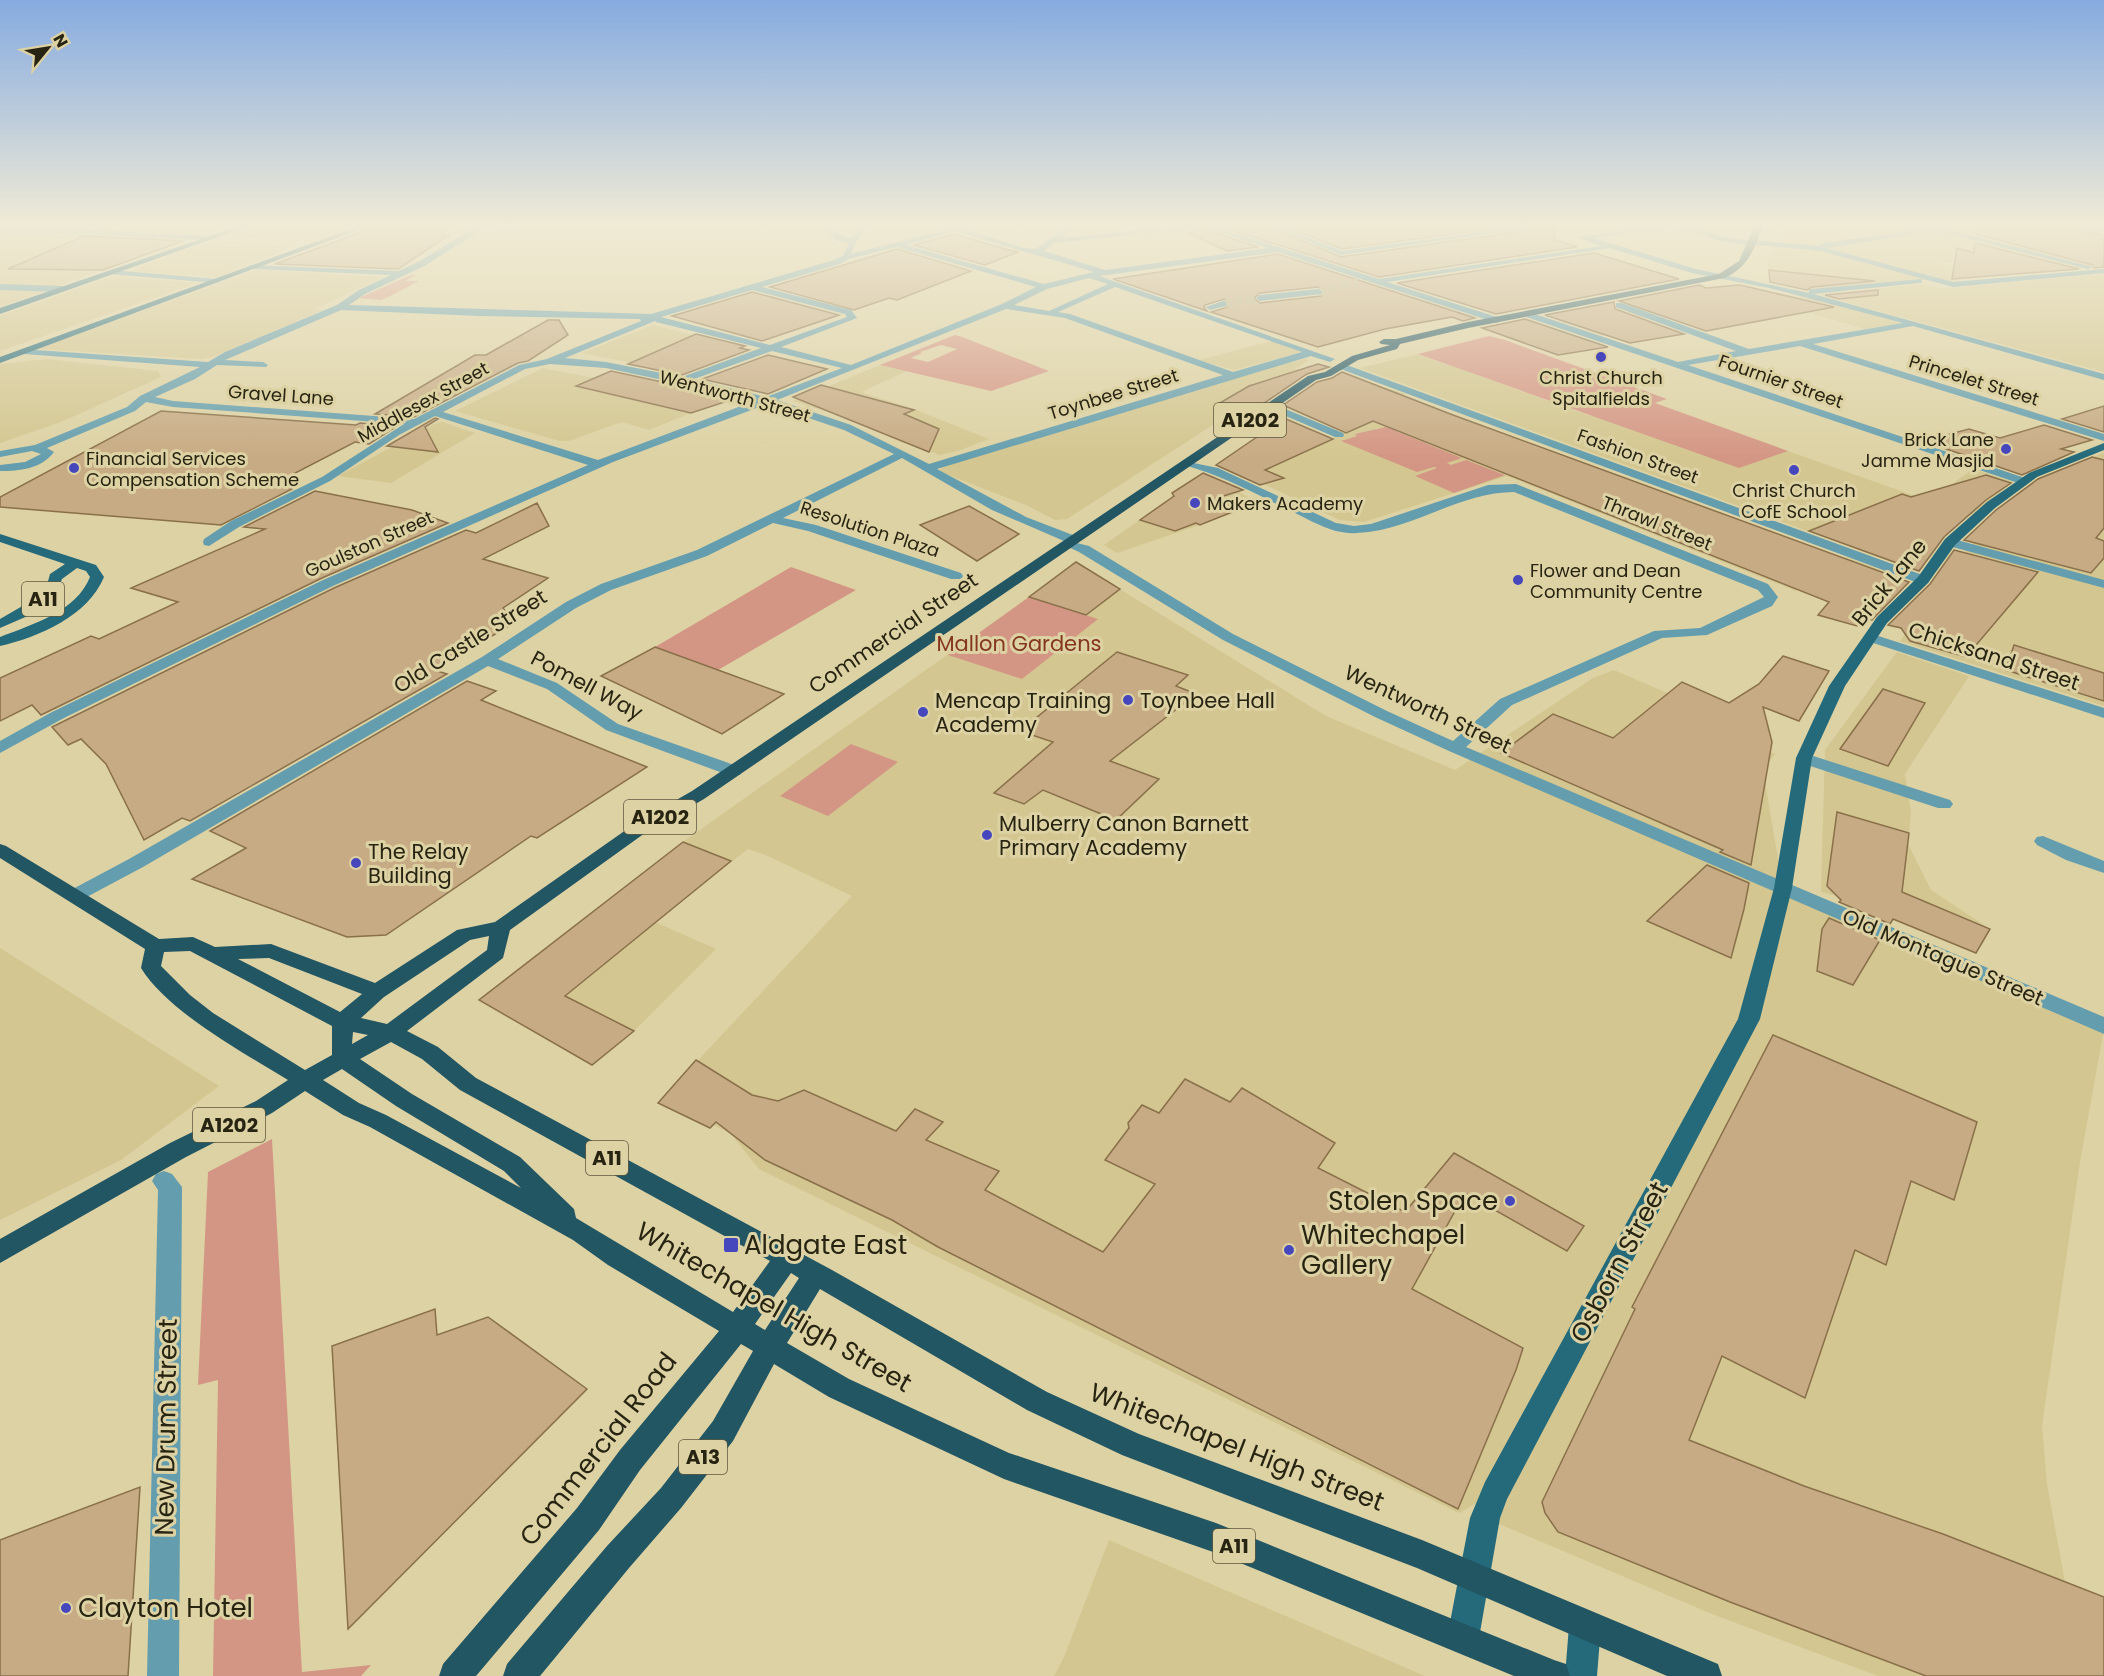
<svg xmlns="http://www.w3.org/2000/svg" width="2104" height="1676" viewBox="0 0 2104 1676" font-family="Poppins,sans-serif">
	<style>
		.built { fill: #d3c690 }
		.green { fill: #d49684; fill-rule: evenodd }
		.building { fill: #c7ab84; stroke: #89704a; stroke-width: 1.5; fill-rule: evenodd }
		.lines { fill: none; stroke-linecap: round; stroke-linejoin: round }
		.minor-tunnel { stroke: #b9af87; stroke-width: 8; stroke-dasharray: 8 4; stroke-linecap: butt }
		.minor { fill: #649eae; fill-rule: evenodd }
		.major { fill: #246a7b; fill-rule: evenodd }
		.highway { fill: #235663; fill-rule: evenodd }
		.poi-dot { fill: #4747bd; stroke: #ddd2a4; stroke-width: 2 }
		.labels { text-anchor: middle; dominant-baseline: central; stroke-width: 6; stroke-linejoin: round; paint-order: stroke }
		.far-poi-label { font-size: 18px; fill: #282412; stroke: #ddd2a4; text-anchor: start }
		.far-street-label { font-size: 18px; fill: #282412; stroke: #ddd2a4 }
		.shield { fill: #ddd2a4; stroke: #5e583e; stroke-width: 1.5 }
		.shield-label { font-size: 20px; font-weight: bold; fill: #282412 }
		.street-label { font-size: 21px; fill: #282412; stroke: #ddd2a4 }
		.park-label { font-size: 21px; fill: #84361f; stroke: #ddd2a4 }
		.poi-label { font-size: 21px; fill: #282412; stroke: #ddd2a4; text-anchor: start }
		.near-poi-label { font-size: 26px; fill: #282412; stroke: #ddd2a4; text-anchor: start }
		.near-street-label { font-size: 26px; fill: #282412; stroke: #ddd2a4 }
	</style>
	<rect width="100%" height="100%" fill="#ddd2a4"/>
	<!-- built -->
	<g class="built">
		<path d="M0 225H225L0 307Z"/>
		<path d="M260 225H364L316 243 227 236Z"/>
		<path d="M1784 225H2104V266L2074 269 2015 252 1990 254 1977 251 1955 254 1969 259 1937 264 1985 277 1935 282 1923 280 1809 291 1768 277 1769 249 1782 247Z"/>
		<path d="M212 241 296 246 217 277 129 271Z"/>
		<path d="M257 270 382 277 315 309 323 310 215 356 203 359 37 349Z"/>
		<path d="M2104 274V372L1819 295 1922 284 1940 289Z"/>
		<path d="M113 276 198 283 0 351V316Z"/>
		<path d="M1734 286 1814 299 1908 325 1875 332 1762 299 1657 315 1602 336 1557 320 1556 317Z"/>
		<path d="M653 325 743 347 742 349 679 372 582 353Z"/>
		<path d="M1272 341 1299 351 1298 353 1234 370 1199 360Z"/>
		<path d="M1418 354 1587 415 1775 455 1788 451 1929 501 1973 469 2013 482 1972 515 1964 512 1904 563H1895L1360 368Z"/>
		<path d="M47 359 158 371 161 377 61 422 0 443V364Z"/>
		<path d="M1305 359 1309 360 1230 414 1067 519 1055 520 1026 505 938 471 946 465 1241 374Z"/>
		<path d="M880 365 907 371 861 392 916 410 989 439 958 451 939 455 843 417 793 401Z"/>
		<path d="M543 368 626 384 716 406 701 409 649 430 622 422 569 441H560L455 411Z"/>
		<path d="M1345 375 1406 394 1403 396 1843 558 1845 557 1892 574 1876 608 1809 584 1796 591 1507 476 1364 522 1340 520 1219 463 1282 420H1290L1333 438 1344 432Z"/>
		<path d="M443 422 475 433 391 483 338 476 436 423Z"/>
		<path d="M2104 452V706L1900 641 1958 559 1993 522 2060 473Z"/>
		<path d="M1201 477H1211L1261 504 1117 553 1104 545Z"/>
		<path d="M1074 565 1082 566 1326 716 1455 770 1593 678 1614 670 1709 711 1700 723 1775 754 1763 770 1783 888 2104 1029 2080 1162 2042 1426 2047 1484 2065 1582 2104 1597V1676H1878L1712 1614 1485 1518 1494 1493 1459 1513 759 1169 731 1134 713 1125 710 1128 658 1103 852 896 768 856 748 849 655 922 716 949 634 1031 592 1065 488 1006 485 996 683 842Z"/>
		<path d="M1897 652 1969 676 1905 774 1911 812 1908 844 1931 890 1990 929 1975 953 1837 896 1821 892 1825 750Z"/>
		<path d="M0 948 219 1086 121 1160 0 1220Z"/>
		<path d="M1109 1540 1425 1676H1054L1064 1657Z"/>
	</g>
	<!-- green -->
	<g class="green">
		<path d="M411 275H416L405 281H419L386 298 381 300 359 298Z"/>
		<path d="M955 335 962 337 1049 371 991 391 880 365ZM941 345 957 349 928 362 911 358 922 353 920 352Z"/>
		<path d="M1489 336 1505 340 1667 399 1655 403 1788 451 1739 468 1418 354Z"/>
		<path d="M1386 427 1462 458 1447 463 1451 465 1466 460 1505 475 1454 493 1415 476 1437 468 1434 467 1417 472 1341 441 1357 436 1355 434Z"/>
		<path d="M791 567 856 590 718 670 655 647Z"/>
		<path d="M1029 597 1098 619 1022 679 948 655Z"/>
		<path d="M851 744 898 762 828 816 780 796Z"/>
		<path d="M272 1139 302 1672 371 1665 361 1676H213L218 1380 198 1385 208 1172Z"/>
	</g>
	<!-- building -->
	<g class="building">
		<path d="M1216 225H1266L1341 257 1543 228 1545 225H1554L1555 240 1577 247 1379 277Z"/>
		<path d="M1282 225H1519L1342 249Z"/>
		<path d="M1977 225H2066L2072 229 2104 235V267L2094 268 2093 265 1976 234Z"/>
		<path d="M375 227 449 229 441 235H449L398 269 275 264Z"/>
		<path d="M1204 229 1258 247 1227 251 1188 233Z"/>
		<path d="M953 234 1006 249 1018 252 985 265 914 245Z"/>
		<path d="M81 237 85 236 183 241 103 270 8 269Z"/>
		<path d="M1975 243 2079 269 1952 279 1957 248 1974 253Z"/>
		<path d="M897 249 971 271 897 300 889 298 854 310 770 287Z"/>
		<path d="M1594 253 1679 279 1496 314 1397 283Z"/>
		<path d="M1278 254 1475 318 1463 321 1452 317 1385 329 1318 347 1211 312 1228 307V301L1224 299 1205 305 1204 307 1207 311 1113 279ZM1318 287 1324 291 1321 296 1260 303 1254 298 1260 293Z"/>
		<path d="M1769 270 1875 281 1812 287 1807 290 1770 282Z"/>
		<path d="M1699 285 1706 288 1740 285 1834 307 1706 331 1619 301Z"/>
		<path d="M1878 290V295L1839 299 1825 295Z"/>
		<path d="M752 292 839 315 762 341 672 316Z"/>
		<path d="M1614 302 1615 309 1684 334 1630 343 1545 315Z"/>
		<path d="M1525 319 1608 347 1558 355 1482 328Z"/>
		<path d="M548 320H559L568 335 528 361 518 363 414 417 375 414 475 355H486Z"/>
		<path d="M696 334 745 346 740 348 749 350 682 375 628 364Z"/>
		<path d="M768 355 827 369 768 394 702 379Z"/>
		<path d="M1318 364 1329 367 1307 374 1251 412 1218 404 1249 386Z"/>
		<path d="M611 371 737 398 691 413 576 386Z"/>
		<path d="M1342 372 1453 415 1909 582 1872 620 1863 618 1857 626 1818 615 1829 602 1373 421 1346 433 1283 405 1317 382 1332 378Z"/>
		<path d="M821 385 914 410 904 414 939 429 929 452 793 397Z"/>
		<path d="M2104 406V432L2062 419Z"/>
		<path d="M161 411 356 425 360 423 397 426 369 444 355 442 272 485 294 488 221 525 0 507V497Z"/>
		<path d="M1272 413 1333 439 1265 470 1284 478 1260 485 1216 465 1283 419 1268 416Z"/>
		<path d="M435 418 438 419 425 427 438 452 387 446Z"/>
		<path d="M2044 425 2092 440 2061 449 2074 452 2022 475 1923 441 1969 429 2000 438Z"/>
		<path d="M2092 457 2104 460V528L2096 538 2104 541V558L2091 573 1964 540 1996 510 2038 479Z"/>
		<path d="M1203 473 1243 490 1217 498 1237 510 1200 525 1196 523 1175 531 1140 520 1174 496 1172 493Z"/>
		<path d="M1986 475 2011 483 1986 500 1944 537 1919 571 1809 531 1902 494 1911 497Z"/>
		<path d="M315 491 412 510 448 523 322 578 41 715 32 705 0 721V678L91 636 99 639 178 602 131 588 265 529 244 527Z"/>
		<path d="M537 503 549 526 483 559 548 578 503 608 514 623 434 670 447 674 190 821 182 818 144 840 106 764 81 739 68 745 52 727 334 588 466 530 476 533Z"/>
		<path d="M969 506 1019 534 977 561 920 525Z"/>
		<path d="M1954 550 2038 572 1966 657 1910 641 1901 628 1888 625 1930 584Z"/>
		<path d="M1076 562 1120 589 1086 615 1029 597Z"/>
		<path d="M2014 645 2104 673V701L2006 670Z"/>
		<path d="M655 647 718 670 784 694 722 734 601 676Z"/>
		<path d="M1117 652 1188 675 1176 686 1196 694 1110 761 1159 779 1116 820 1043 790 1024 804 994 793 1053 742 1020 731Z"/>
		<path d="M1783 656 1829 671 1799 721 1763 707 1772 742 1751 865 1720 852 1723 850 1501 753 1553 714 1613 738 1682 682 1729 703 1759 684Z"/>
		<path d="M467 681 496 691 481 700 647 767 537 838 531 836 386 935 347 937 192 879 246 848 210 831Z"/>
		<path d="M1883 689 1925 703 1888 766 1840 749Z"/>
		<path d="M1837 812 1909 833 1902 892 1990 929 1976 953 1893 919 1890 924 1839 902 1841 900 1827 886Z"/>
		<path d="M683 842 731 861 565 996 634 1031 592 1065 479 1000Z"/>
		<path d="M1707 865 1749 883 1744 909 1731 958 1647 921Z"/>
		<path d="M1829 918 1880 940 1853 985 1817 971 1822 929Z"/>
		<path d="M1773 1035 1977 1122 1954 1200 1911 1181 1886 1265 1855 1250 1805 1398 1722 1356 1689 1440 1804 1486 1943 1534 2104 1597V1676H1926L1730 1602 1558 1532 1545 1513 1542 1502 1635 1309 1632 1307Z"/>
		<path d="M696 1060 752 1095 778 1101 804 1090 896 1131 915 1109 943 1122 926 1140 999 1171 985 1190 1103 1252 1155 1184 1105 1160 1129 1128 1128 1123 1142 1105 1159 1113 1185 1079 1230 1102 1242 1088 1335 1143 1318 1168 1405 1212 1454 1153 1584 1226 1567 1251 1465 1193 1412 1289 1523 1348 1516 1370 1458 1509 938 1247 892 1220 765 1160 716 1122 710 1128 658 1103Z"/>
		<path d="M435 1309 437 1335 488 1317 587 1389 348 1629 332 1346Z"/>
		<path d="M140 1487 128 1676H0V1540Z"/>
	</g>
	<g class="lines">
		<!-- minor-tunnel -->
		<g class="minor-tunnel">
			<path d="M1318 292 1358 282"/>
			<path d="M1223 304 1260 298"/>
		</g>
		<!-- minor -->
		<g class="minor">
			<path d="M479 225H529L525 227 484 228 426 265 365 294 349 305 651 314 834 260 843 256 849 243 837 241 820 225C832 225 839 237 851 238L863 225H870L856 242 851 254 948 229 946 227 966 225 962 228 1023 248 1036 249 1069 225H1077L1061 238 1188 225H1210L1379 279 1601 246 1577 237 1663 225H1684L1724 237 1751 241 1754 240 1819 246 1824 243 1917 230 1896 225H1911L1958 232 2092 267 2088 269 1958 236 1920 230 1922 232 1918 234 1826 248 1953 282 2104 269V273L1953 287 1821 251 1756 245 1753 246 1720 241 1677 227 1593 238 1696 269 1809 293V290L1812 289 1922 279V283H1919L1813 294 2104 374V380L1913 326 1813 344 2104 434V441L1800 346 1688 365 2028 479 2030 481 2024 485 1523 316V312H1529L1678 362 1736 351 1616 307V303H1622L1749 349 1903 323 1769 288 1692 273 1610 248 1387 282 1500 318 1501 320 1497 323 1278 252 1099 276 1335 359 1330 362 1311 356 937 469 1026 517 1078 537 1079 540 1077 543 1089 546 1233 634 1387 711 1453 741 1500 699 1654 631 1700 628 1764 597 1758 590 1514 492C1459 492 1411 531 1357 533 1333 535 1310 520 1289 510 1254 493 1221 475 1184 465V461L1218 468 1336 523 1354 526 1371 524 1488 485 1516 484 1768 584 1778 597 1772 606 1707 635 1662 638 1512 705 1466 747 2104 1017V1034L1449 751 1375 717 1223 640 1079 552 1062 544 1064 541 992 510 902 458 783 518 816 525 961 573 963 576 961 579H951L808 531 773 523 707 556 611 590 576 608 498 659 557 683 618 724 740 767 742 771 740 775H728L606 730 547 689 488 666 143 867 83 899H69L67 895 69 891 129 859 482 657 566 602 601 584 697 550 894 454 844 430 767 404 613 462 333 586 64 718 0 753V741L52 712 323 580 588 465 435 416 399 435 330 481 239 527 209 546 204 545 203 542 204 539 231 521 322 477 404 424 173 407 146 402 135 411 47 448 54 452C41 469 20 471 0 471V465L25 462 41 454 32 451 0 457V451L35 445 127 407 140 396 200 367 24 354 21 353V349L208 362 225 352 337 305 359 290 391 275 253 269 249 267 250 265 399 271 420 261ZM1204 227 1268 248 1105 270 1044 251 1054 243ZM956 231C1002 246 1048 258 1094 272L1044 284 906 245ZM897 247 1036 287 1002 304 851 365 781 347 857 318 851 310 762 287 840 264 848 259ZM1089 278 1108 284 1049 311 1014 305 1047 289ZM1115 287 1302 352 1233 372 1070 314 1058 312ZM752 290 845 314 847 317 770 345 661 317ZM1006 309 1065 318 1223 375 929 464 851 425 777 400ZM341 310 480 316 640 319 641 321 547 359 519 365 414 419 173 401 155 397 195 379 217 365 266 367 268 365 263 362 225 360ZM655 321 656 322 761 348 682 377 606 362 565 358ZM772 351 842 368 766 397 694 379ZM550 364 606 368 757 400 598 460 443 412 525 369Z"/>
			<path d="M1268 225H1277L1342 251 1533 225 1543 226 1341 255Z"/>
			<path d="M2068 225 2104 229V233L2072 227Z"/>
			<path d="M62 229 209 236 213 238 209 240 62 233 0 234V230Z"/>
			<path d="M111 270 217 279 221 281 217 283 108 274 107 272Z"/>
			<path d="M0 284 62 286 66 289 62 292 0 290Z"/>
			<path d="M1318 289 1322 292 1321 294 1260 301 1256 298 1260 295Z"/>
			<path d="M1223 301 1226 302V306L1210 310 1206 307Z"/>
			<path d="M1338 364H1344L1928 577 1930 580 1928 583H1918L1338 368Z"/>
			<path d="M1271 403 1343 433 1344 435 1343 437H1335L1267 408V404Z"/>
			<path d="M1950 538 2104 580V588L1945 545 1944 542Z"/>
			<path d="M1872 634 2104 708V718L1867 641 1865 638Z"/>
			<path d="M1804 753 1950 800 1953 804 1950 808H1938L1798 762 1796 758 1798 754Z"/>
			<path d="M2043 836 2104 861V873L2066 860 2037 845 2034 841 2037 837Z"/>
			<path d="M164 1171 172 1174 182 1187 179 1676H147L158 1190 152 1181 156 1174Z"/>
		</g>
		<!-- major -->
		<g class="major">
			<path d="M242 225H252L0 314V308Z"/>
			<path d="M362 225H372L0 363V357Z"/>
			<path d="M2104 443V450L2037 477 1995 508 1955 545 1928 583 1887 623 1845 686 1812 758 1792 888 1760 1019 1507 1499 1500 1518 1479 1638 1474 1649 1463 1654 1452 1649 1447 1638 1470 1518 1485 1482 1738 1019 1774 888 1796 758 1829 686 1877 617 1918 577 1945 539 1987 502 2029 473Z"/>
			<path d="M0 534 96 565 104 577C88 616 39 637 0 646V637C33 624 76 612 90 577L86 571 77 568 62 579 56 593 48 603 30 615 0 628V619L38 597 47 585 50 574 65 564 0 542Z"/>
			<path d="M1585 1610 1596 1615 1601 1626 1597 1676H1565L1569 1626 1574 1615Z"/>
		</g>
		<!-- highway -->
		<path class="highway" d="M1755 225H1763C1755 248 1748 268 1724 278L1468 328 1400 344 1397 349 1358 360 1331 376 1316 380 704 799 645 833 510 930 503 958 407 1031 438 1047 476 1078 832 1270 1047 1392 1139 1434 1422 1540 1718 1664 1722 1676H1667L1417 1568 1122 1455 1027 1410 820 1289 787 1343 849 1379 1009 1453 1216 1523 1554 1660 1566 1664 1570 1676H1514L1216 1553 1004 1479 829 1397 774 1364 733 1441 681 1508 629 1568 540 1676H503L507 1664 607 1546 661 1488 713 1421 753 1351 741 1344 640 1470 599 1530 476 1676H439L443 1664 577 1508 620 1450 719 1331 608 1265 573 1240 370 1127 343 1115 305 1091 272 1113 186 1157 0 1263V1239L170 1143 256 1101 288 1080C244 1053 168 1012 141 968L145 949 0 858V844L6 846 159 939 193 937 215 947 271 944 375 983 457 930 495 922 633 825 692 791 1308 376 1325 372 1352 356 1390 345 1381 344 1379 342 1384 339H1396L1468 322 1719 274 1739 261ZM489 936 487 950 387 1024 361 1018 384 997 470 940ZM190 951 332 1026V1055L305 1070 213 1013 190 995 161 966 164 952ZM269 958 362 994 340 1012 238 959ZM353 1032 368 1035 352 1044ZM391 1042 422 1059 460 1090 770 1261 733 1312 576 1218 574 1209 520 1157 412 1094 360 1059ZM342 1069 396 1106 504 1171 521 1188 386 1115 359 1103 323 1080ZM791 1273 799 1278 765 1330 755 1324Z"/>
	</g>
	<!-- sky -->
	<linearGradient id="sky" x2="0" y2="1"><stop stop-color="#86abe0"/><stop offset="0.49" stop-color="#f0ebd6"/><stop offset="1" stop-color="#f0ebd6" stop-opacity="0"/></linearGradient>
	<rect width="2104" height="459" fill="url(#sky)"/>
	<!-- markers -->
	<g class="poi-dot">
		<circle cx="1601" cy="357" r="6"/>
		<circle cx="2006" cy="449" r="6"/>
		<circle cx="74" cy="468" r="6"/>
		<circle cx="1794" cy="470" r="6"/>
		<circle cx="1195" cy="503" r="6"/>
		<circle cx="1518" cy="580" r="6"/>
		<circle cx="1128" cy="700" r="6"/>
		<circle cx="923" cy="712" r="6"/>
		<circle cx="987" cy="835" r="6"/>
		<circle cx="356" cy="863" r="6"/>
		<circle cx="1510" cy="1201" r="6"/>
		<rect x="723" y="1237" width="16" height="16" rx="3"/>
		<circle cx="1289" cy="1250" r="6"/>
		<circle cx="66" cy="1608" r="6"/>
	</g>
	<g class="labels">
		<!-- far-poi labels -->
		<g class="far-poi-label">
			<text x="1601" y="377" text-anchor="middle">Christ Church<tspan x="1601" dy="21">Spitalfields</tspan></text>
			<text x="1994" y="439" text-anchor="end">Brick Lane<tspan x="1994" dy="21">Jamme Masjid</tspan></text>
			<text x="86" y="458">Financial Services<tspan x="86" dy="21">Compensation Scheme</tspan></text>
			<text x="1794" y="490" text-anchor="middle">Christ Church<tspan x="1794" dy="21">CofE School</tspan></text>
			<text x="1207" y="503">Makers Academy</text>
			<text x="1530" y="570">Flower and Dean<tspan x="1530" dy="21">Community Centre</tspan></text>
		</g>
		<!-- far-street labels -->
		<g class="far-street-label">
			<text transform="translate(1974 380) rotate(17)">Princelet Street</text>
			<text transform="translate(1781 381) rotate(19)">Fournier Street</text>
			<text transform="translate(1113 394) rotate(-17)">Toynbee Street</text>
			<text transform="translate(281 395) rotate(4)">Gravel Lane</text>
			<text transform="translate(735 396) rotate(15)">Wentworth Street</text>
			<text transform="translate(423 402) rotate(-29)">Middlesex Street</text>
			<text transform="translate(1638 456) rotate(20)">Fashion Street</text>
			<text transform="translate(1657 523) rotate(22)">Thrawl Street</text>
			<text transform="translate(870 529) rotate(18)">Resolution Plaza</text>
			<text transform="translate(369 544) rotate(-24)">Goulston Street</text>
		</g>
		<!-- shield labels -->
		<g class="shield">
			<rect x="1214" y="403" width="72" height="34" rx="4.5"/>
			<rect x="22" y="582" width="42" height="34" rx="4.5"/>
			<rect x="624" y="800" width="72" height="34" rx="4.5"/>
			<rect x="193" y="1108" width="72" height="34" rx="4.5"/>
			<rect x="586" y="1141" width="42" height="34" rx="4.5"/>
			<rect x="679" y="1440" width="48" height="34" rx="4.5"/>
			<rect x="1213" y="1529" width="42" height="34" rx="4.5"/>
		</g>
		<g class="shield-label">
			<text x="1250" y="420">A1202</text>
			<text x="43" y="599">A11</text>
			<text x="660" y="817">A1202</text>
			<text x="229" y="1125">A1202</text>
			<text x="607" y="1158">A11</text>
			<text x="703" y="1457">A13</text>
			<text x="1234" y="1546">A11</text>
		</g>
		<!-- street labels -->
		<g class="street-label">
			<text transform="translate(1889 582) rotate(-51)">Brick Lane</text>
			<text transform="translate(893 633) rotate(-34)">Commercial Street</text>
			<text transform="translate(470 641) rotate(-32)">Old Castle Street</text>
			<text transform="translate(1994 656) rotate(18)">Chicksand Street</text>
			<text transform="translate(587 685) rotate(28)">Pomell Way</text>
			<text transform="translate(1428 709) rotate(25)">Wentworth Street</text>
			<text transform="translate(1943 957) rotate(23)">Old Montague Street</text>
		</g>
		<!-- park labels -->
		<g class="park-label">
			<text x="1019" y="643">Mallon Gardens</text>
		</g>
		<!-- poi labels -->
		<g class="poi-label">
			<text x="935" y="700">Mencap Training<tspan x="935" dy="24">Academy</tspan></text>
			<text x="1140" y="700">Toynbee Hall</text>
			<text x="999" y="823">Mulberry Canon Barnett<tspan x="999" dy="24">Primary Academy</tspan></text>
			<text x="368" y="851">The Relay<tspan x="368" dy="24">Building</tspan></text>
		</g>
		<!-- near-poi labels -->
		<g class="near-poi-label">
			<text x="1498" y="1201" text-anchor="end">Stolen Space</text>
			<text x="1301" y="1235">Whitechapel<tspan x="1301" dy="30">Gallery</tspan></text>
			<text x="744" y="1245">Aldgate East</text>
			<text x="78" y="1608">Clayton Hotel</text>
		</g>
		<!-- near-street labels -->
		<g class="near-street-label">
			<text transform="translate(1619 1262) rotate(-62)">Osborn Street</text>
			<text transform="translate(774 1307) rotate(30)">Whitechapel High Street</text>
			<text transform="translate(166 1427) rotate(-89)">New Drum Street</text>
			<text transform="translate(1237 1447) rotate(21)">Whitechapel High Street</text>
			<text transform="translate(598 1449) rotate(-52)">Commercial Road</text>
		</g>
	</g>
	<!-- north arrow -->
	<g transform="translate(48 48) rotate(60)" stroke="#ddd2a4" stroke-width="4.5" paint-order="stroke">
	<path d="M0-4.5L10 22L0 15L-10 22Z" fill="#282412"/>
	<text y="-9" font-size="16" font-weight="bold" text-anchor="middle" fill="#282412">N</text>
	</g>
</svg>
